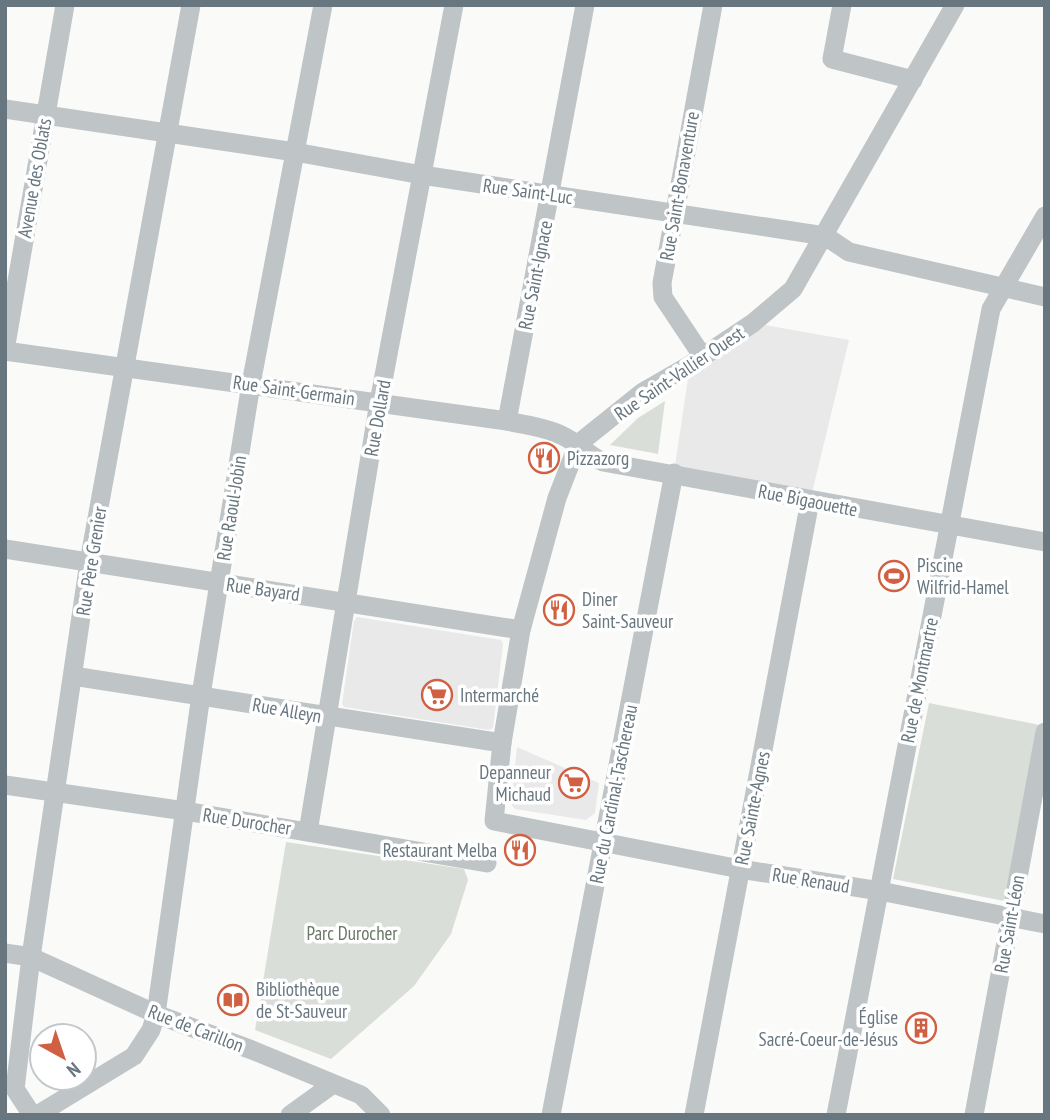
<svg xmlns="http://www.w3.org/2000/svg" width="1050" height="1120" viewBox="0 0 1050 1120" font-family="'PT Sans Narrow',sans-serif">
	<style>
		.built { fill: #e8e9e8 }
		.green { fill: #daded8 }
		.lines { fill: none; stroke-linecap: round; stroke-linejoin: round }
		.minor { stroke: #bfc4c7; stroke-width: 19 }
		.labels { text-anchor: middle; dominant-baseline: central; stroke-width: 7; stroke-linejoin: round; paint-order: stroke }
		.street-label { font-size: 19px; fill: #67767f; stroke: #fff }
		.poi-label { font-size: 19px; fill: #67767f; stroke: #fff; text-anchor: start }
		.park-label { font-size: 19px; fill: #6a7866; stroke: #fff }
	</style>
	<rect width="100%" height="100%" fill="#fafaf8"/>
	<!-- built -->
	<g class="built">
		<path d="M753 323 849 340 810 501 674 473 690 365Z"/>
		<path d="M357 617 501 640 503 644 493 728 489 730 344 707 342 704 354 621Z"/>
		<path d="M517 747 599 783 595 813 586 820 515 809 511 804Z"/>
	</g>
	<!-- green -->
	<g class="green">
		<path d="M665 401 658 454 610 445 638 418Z"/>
		<path d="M929 703 1040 725 1004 901 893 879Z"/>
		<path d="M286 842 464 869 468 880 451 934 414 986 331 1059 255 1030Z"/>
	</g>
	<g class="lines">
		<!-- minor -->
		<g class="minor">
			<path d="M842 5 832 59 913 80"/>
			<path d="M955 5 793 289 753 323 690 365 643 392 578 444 557 498 521 630 502 743 494 821 740 869 880 891 1045 924"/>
			<path d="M5 109 295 152 422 175 825 236 849 252 1045 297"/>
			<path d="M5 350 65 5"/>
			<path d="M5 351 507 421C524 425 546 427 561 435 577 442 588 455 603 462L1045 542"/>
			<path d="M703 357 663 297 662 283 713 5"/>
			<path d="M507 421 585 5"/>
			<path d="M5 549 521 630"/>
			<path d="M73 676 502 743"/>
			<path d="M5 785 185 811 487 863"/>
			<path d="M308 832 379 402 454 5"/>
			<path d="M5 953 31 957 156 1014 252 1050 361 1095 381 1115"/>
			<path d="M32 1115 15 1089 31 957 89 562 191 5"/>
			<path d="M37 1115 134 1056 151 1030 156 1014 201 695 251 384 323 5"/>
			<path d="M290 1115 333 1084"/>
			<path d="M551 1115 674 473"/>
			<path d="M694 1115 810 501"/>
			<path d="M836 1115 991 309 1045 216"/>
			<path d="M974 1115 1045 732"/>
		</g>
	</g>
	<!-- icons -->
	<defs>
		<g id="restaurant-ring" transform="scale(1.575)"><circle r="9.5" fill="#fff" stroke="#d15f41" stroke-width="1.5"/><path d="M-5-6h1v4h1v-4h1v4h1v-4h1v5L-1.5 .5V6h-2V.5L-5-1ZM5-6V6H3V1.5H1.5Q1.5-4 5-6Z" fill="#d15f41"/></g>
		<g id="stadium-ring" transform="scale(1.575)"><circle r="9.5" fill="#fff" stroke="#d15f41" stroke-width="1.5"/><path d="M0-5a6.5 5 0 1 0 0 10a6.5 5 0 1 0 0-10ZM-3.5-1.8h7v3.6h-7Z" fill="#d15f41"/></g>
		<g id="supermarket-ring" transform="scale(1.575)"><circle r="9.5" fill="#fff" stroke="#d15f41" stroke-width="1.5"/><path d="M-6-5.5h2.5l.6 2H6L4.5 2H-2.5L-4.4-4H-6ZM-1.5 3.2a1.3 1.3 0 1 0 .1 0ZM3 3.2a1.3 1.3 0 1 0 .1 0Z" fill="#d15f41"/></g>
		<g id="library-ring" transform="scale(1.575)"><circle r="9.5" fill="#fff" stroke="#d15f41" stroke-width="1.5"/><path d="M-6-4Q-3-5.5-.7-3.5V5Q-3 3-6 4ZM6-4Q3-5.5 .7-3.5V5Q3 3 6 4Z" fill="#d15f41"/></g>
		<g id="building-ring" transform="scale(1.575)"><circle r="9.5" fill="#fff" stroke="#d15f41" stroke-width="1.5"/><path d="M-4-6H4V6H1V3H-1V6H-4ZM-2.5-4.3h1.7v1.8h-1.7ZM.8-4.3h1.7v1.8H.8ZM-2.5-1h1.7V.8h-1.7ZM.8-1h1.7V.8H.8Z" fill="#d15f41"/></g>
	</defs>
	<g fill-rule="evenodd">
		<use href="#restaurant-ring" x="544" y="458"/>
		<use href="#stadium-ring" x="894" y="576"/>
		<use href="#restaurant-ring" x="559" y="610"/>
		<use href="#supermarket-ring" x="437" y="695"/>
		<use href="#supermarket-ring" x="574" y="783"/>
		<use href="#restaurant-ring" x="520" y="850"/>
		<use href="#library-ring" x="233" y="1000"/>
		<use href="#building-ring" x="921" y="1028"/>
	</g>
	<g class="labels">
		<!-- street labels -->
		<g class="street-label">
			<text transform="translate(34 178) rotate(-80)">Avenue des Oblats</text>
			<text transform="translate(679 186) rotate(-80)">Rue Saint-Bonaventure</text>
			<text transform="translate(528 191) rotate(8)">Rue Saint-Luc</text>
			<text transform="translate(535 275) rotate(-79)">Rue Saint-Ignace</text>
			<text transform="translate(679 373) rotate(-34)">Rue Saint-Vallier Ouest</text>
			<text transform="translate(294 390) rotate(8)">Rue Saint-Germain</text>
			<text transform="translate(377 418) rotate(-80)">Rue Dollard</text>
			<text transform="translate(808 500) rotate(11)">Rue Bigaouette</text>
			<text transform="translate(231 508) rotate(-81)">Rue Raoul-Jobin</text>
			<text transform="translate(91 561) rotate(-81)">Rue Père Grenier</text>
			<text transform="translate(263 589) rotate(8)">Rue Bayard</text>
			<text transform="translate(919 680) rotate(-79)">Rue de Montmartre</text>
			<text transform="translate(287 710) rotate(10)">Rue Alleyn</text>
			<text transform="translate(613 794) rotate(-79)">Rue du Cardinal-Taschereau</text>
			<text transform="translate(752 808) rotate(-79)">Rue Sainte-Agnes</text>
			<text transform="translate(247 821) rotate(9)">Rue Durocher</text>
			<text transform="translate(811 880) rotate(9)">Rue Renaud</text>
			<text transform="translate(1009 924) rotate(-80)">Rue Saint-Léon</text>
			<text transform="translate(196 1028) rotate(21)">Rue de Carillon</text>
		</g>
		<!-- poi labels -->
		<g class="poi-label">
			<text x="567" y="458">Pizzazorg</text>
			<text x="917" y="565">Piscine<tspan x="917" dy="22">Wilfrid-Hamel</tspan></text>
			<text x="582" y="599">Diner<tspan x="582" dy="22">Saint-Sauveur</tspan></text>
			<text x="460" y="695">Intermarché</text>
			<text x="551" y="772" text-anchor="end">Depanneur<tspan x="551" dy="22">Michaud</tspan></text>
			<text x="497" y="850" text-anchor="end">Restaurant Melba</text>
			<text x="256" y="989">Bibliothèque<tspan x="256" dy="22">de St-Sauveur</tspan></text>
			<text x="898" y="1017" text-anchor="end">Église<tspan x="898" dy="22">Sacré-Coeur-de-Jésus</tspan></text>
		</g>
		<!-- park labels -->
		<g class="park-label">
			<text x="352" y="933">Parc Durocher</text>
		</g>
	</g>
	<!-- border -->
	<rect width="1050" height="1120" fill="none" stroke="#67767f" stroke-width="14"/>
	<!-- north arrow -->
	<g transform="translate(63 1057) rotate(140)"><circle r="33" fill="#ffffff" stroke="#c2c8cc" stroke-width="2"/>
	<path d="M0-5L12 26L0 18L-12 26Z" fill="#d15f41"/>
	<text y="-10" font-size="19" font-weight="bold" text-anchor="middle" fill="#67767f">N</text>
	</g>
</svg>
